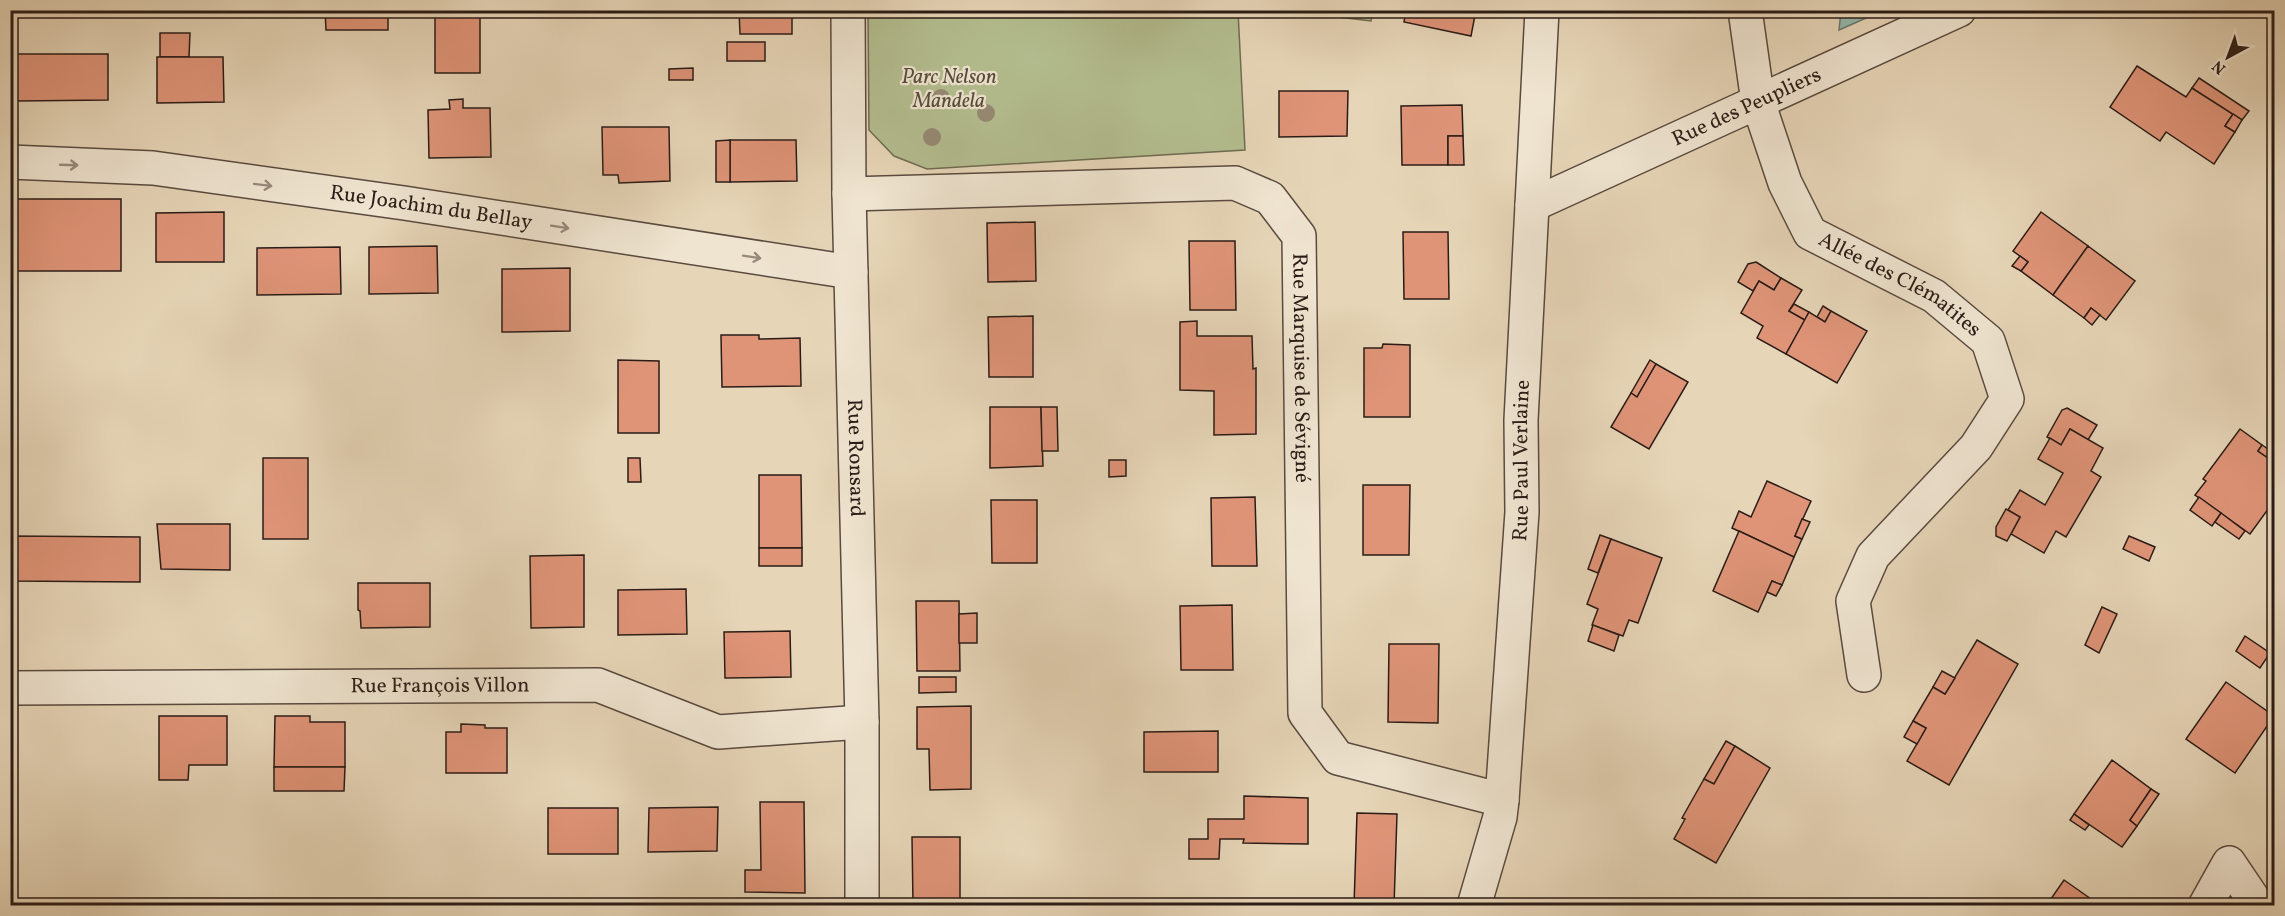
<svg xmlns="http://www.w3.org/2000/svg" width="2285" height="916" viewBox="0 0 2285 916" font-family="Vollkorn,serif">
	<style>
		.green { fill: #b3bd8f; stroke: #6f6c53; stroke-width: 1.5 }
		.water { fill: #96b9ad; stroke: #6b7a71; stroke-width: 1.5 }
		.building { fill: #df9478; stroke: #2b1c17; stroke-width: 1.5 }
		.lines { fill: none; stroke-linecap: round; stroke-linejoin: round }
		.minor-casing { stroke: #5a4a3f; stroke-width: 36 }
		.minor { stroke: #efe4d0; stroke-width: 33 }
		.tree { fill: #968a73 }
		.oneway { stroke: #978a7d }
		.labels { text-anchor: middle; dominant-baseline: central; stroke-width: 4.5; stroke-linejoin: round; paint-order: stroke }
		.park-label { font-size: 21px; font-style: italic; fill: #544c3b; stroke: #efe4d0 }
		.street-label { font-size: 21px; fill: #2b1c17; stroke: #efe4d0 }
	</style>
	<rect width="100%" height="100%" fill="#e6d5b7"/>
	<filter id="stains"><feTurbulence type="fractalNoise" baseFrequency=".00333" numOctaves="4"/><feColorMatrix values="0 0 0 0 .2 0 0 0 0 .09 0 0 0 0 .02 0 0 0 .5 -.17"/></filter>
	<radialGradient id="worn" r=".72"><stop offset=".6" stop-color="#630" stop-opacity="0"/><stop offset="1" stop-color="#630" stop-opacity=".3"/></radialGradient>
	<!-- green -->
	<g class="green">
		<path d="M868 11H1238L1245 150 927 169 894 156 869 130Z"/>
		<path d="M1286 11H1372L1371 21Z"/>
	</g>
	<!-- water -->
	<path class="water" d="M1841 11V10L1882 11 1839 30Z"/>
	<!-- building -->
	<g class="building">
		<path d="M325 10H388V30H326Z"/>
		<rect x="435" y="10" width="45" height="63"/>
		<path d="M739 10H792V34H740Z"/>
		<path d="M1406 10H1476L1471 36 1404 22Z"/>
		<path d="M160 33H190L189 57H160Z"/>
		<rect x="727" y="42" width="38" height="19"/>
		<path d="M16 54H108V100L17 101Z"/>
		<path d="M157 57H223L224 102 157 103Z"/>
		<path d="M2137 66 2186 97 2192 88 2233 114 2225 126 2235 132 2214 164 2166 132 2160 141 2110 107Z"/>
		<path d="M693 68V80H669V69Z"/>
		<path d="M2199 78 2249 111 2242 120 2192 88Z"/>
		<path d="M1279 91H1348L1347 136 1279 137Z"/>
		<path d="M463 99V108H490L491 157 429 158 428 110 450 109 449 100Z"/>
		<path d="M1462 105 1463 136H1448V165H1402L1401 106Z"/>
		<path d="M2233 114 2242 120 2235 132 2225 126Z"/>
		<path d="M602 127H669L670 181 619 183 618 175H603Z"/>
		<path d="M1448 136H1463L1464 165H1448Z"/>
		<path d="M730 140H796L797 181 730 182Z"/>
		<path d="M730 140V182H716V141Z"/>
		<rect x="10" y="199" width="111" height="72"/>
		<path d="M224 212V262H156V213Z"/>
		<path d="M2041 212 2088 246 2053 295 2021 271 2028 262 2013 251Z"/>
		<path d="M1035 222 1036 281 988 282 987 223Z"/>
		<path d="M1403 232H1448L1449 299H1404Z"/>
		<path d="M1189 241H1235L1236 310H1190Z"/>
		<path d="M437 246 438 293 369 294V247Z"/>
		<path d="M2088 246 2135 281 2106 320 2091 308 2084 318 2053 295Z"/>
		<path d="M340 247 341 294 257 295V248Z"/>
		<path d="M2020 256 2028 262 2021 271 2012 266Z"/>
		<path d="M1756 262 1781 278 1774 290 1759 281 1753 291 1738 282 1748 264Z"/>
		<path d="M570 268V331L502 332V269Z"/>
		<path d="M1781 278 1802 290 1789 311 1805 320 1786 354 1757 338 1763 326 1741 313 1759 281 1774 290Z"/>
		<path d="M1794 304 1809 312 1805 320 1789 311Z"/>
		<path d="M1823 306 1831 311 1825 322 1817 317Z"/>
		<path d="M2091 308 2100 315 2092 325 2084 318Z"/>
		<path d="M1831 311 1867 331 1837 383 1786 354 1809 312 1825 322Z"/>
		<path d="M1033 316V377H989L988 317Z"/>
		<path d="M1197 321V336H1252L1253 369 1256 368V434L1214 435V391L1180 390V322Z"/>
		<path d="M721 335H759V339L800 338 801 386 722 387Z"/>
		<path d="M1383 344 1410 345V417H1364V348H1382Z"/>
		<path d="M618 360 659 361V433H618Z"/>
		<path d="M1650 360 1656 364 1637 397 1631 393Z"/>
		<path d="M1656 364 1688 382 1649 449 1611 427 1631 393 1637 397Z"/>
		<path d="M990 407H1041L1043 466 990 468Z"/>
		<path d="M1041 407H1057L1058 451H1042Z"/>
		<path d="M2067 408 2097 425 2088 440 2070 429 2061 445 2047 437 2062 410Z"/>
		<path d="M2070 429 2103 448 2091 471 2101 477 2066 537 2056 531 2044 553 2011 534 2020 517 2008 510 2020 490 2045 505 2063 473 2038 459 2050 438 2061 445Z"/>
		<path d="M2240 429 2262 445 2258 451 2274 462V501L2250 534 2195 495 2206 481 2203 479Z"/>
		<path d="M2262 445 2274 453V462L2258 451Z"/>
		<rect x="263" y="458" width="45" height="81"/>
		<path d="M628 458H640L641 482H628Z"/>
		<path d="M1109 460H1126V476L1109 477Z"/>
		<path d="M759 475H801L802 548H759Z"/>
		<path d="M1767 481 1811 501 1795 536 1802 539 1794 557 1732 528 1739 511 1751 517Z"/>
		<path d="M1363 485H1410L1409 555H1363Z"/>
		<path d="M1255 497 1257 566H1212L1211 498Z"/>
		<path d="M2199 497 2221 513 2212 526 2190 510Z"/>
		<path d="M991 500H1037V563H992Z"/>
		<path d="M2006 509 2020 517 2007 541 1996 536V527Z"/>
		<path d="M2221 513 2245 531 2239 539 2215 522Z"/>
		<path d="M1802 519 1810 522 1802 539 1795 536Z"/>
		<path d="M157 524H230V570L161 569Z"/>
		<path d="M1739 531 1794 557 1782 585 1772 581 1758 612 1713 591Z"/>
		<path d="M1600 535 1611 539 1598 573 1588 569Z"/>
		<path d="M10 536 140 537V582L10 581Z"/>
		<path d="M2129 536 2155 547 2149 561 2123 549Z"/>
		<path d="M1611 539 1662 558 1638 623 1629 620 1623 636 1592 625 1598 609 1587 604Z"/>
		<rect x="759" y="548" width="43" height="18"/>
		<path d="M584 555V627L531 628 530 556Z"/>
		<path d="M1772 581 1782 585 1776 596 1767 592Z"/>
		<path d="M358 583H430V627L361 628 360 611 358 610Z"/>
		<path d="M686 589 687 634 618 635V590Z"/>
		<path d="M916 601H959L960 671H917Z"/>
		<path d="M1232 605 1233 670H1181L1180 606Z"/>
		<path d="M2102 607 2117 614 2099 653 2085 645Z"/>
		<path d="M977 613V643H959V614Z"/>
		<path d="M1593 625 1619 635 1614 651 1588 641Z"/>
		<path d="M790 631 791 677 725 678 724 632Z"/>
		<path d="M2245 636 2270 653 2260 668 2236 651Z"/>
		<path d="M1977 640 2018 664 1949 785 1907 761 1926 728 1913 721 1933 687 1945 694Z"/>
		<path d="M1389 644H1439L1438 723 1388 722Z"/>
		<path d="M1942 671 1955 678 1945 694 1933 687Z"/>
		<path d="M919 677H956V692L919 693Z"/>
		<path d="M2226 682 2274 716 2235 773 2186 739Z"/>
		<path d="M971 706V789L930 790 929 749H917V707Z"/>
		<path d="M159 716H227V765H189L188 780H159Z"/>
		<path d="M275 716H310V722H345V767H274Z"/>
		<path d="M1913 721 1926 728 1917 744 1904 737Z"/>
		<path d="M461 724 485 725V728H507V773H446V732H461Z"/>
		<path d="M1218 731V772H1144V732Z"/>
		<path d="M1726 741 1735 746 1714 784 1704 779Z"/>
		<path d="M1735 746 1770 768 1716 863 1674 839 1685 819 1682 818 1704 779 1714 784Z"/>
		<path d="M2112 760 2151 789 2130 820 2137 826 2122 847 2074 814Z"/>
		<path d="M274 767H345L344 791H274Z"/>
		<path d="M2151 789 2159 794 2137 826 2130 820Z"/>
		<path d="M1244 796 1308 798V844L1243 843 1244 839H1220L1219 859H1189V839H1208V819H1244Z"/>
		<path d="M760 802H804L805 893 745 892V870H761Z"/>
		<path d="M718 807 717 851 648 852 649 808Z"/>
		<rect x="548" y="808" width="70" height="46"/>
		<path d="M1357 813 1397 814 1394 906H1354Z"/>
		<path d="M2074 814 2089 825 2085 830 2070 820Z"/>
		<path d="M912 837H960V906L913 904Z"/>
		<path d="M2064 880 2101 906H2046Z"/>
	</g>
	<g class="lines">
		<!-- minor casing -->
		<g class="minor-casing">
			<g id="minor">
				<path id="s1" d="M848 10 849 194 862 722V906"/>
				<path id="s2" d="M1745 10 1758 102 1785 183 1810 233 1934 296 1988 341 2007 399 1976 447 1873 556 1853 601 1864 675"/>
				<path id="s3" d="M10 162 153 168 404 203 851 272"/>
				<path id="s4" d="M849 194 1235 183 1270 198 1299 236 1305 713 1338 758 1502 800"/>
				<path id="s5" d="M1532 205 1959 10"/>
				<path id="s6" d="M10 688 598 685 718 732 862 722"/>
				<path id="s7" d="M1474 906 1500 817 1502 800 1522 512 1521 420 1542 10"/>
				<path d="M2205 906 2229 863 2258 906"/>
			</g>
		</g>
		<!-- minor -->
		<use href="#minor" class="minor"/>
	</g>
	<!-- trees -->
	<g class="tree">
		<circle cx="941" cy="98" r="9"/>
		<circle cx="986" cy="113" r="9"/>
		<circle cx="932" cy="137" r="9"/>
	</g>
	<!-- one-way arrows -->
	<defs><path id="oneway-shaft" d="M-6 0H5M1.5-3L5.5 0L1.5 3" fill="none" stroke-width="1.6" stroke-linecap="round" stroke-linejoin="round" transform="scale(1.5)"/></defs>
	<g class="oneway">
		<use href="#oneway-shaft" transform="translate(69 165) rotate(2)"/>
		<use href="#oneway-shaft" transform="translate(263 185) rotate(7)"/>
		<use href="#oneway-shaft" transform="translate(560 227) rotate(9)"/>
		<use href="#oneway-shaft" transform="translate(752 257) rotate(9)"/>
	</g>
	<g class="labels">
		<!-- park labels -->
		<g class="park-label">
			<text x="949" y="77">Parc Nelson<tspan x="949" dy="24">Mandela</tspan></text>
		</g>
		<!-- street labels -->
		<g class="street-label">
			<text stroke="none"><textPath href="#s5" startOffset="236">Rue des Peupliers</textPath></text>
			<text stroke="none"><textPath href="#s3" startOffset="424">Rue Joachim du Bellay</textPath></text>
			<text stroke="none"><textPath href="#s2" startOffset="338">Allée des Clématites</textPath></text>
			<text stroke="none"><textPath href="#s4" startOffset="604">Rue Marquise de Sévigné</textPath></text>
			<text stroke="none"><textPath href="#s1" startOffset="448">Rue Ronsard</textPath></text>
			<text stroke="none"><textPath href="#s7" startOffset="450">Rue Paul Verlaine</textPath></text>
			<text stroke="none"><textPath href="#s6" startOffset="430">Rue François Villon</textPath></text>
		</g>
	</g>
	<!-- margin -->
	<rect width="2285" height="916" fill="none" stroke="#e6d5b7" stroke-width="36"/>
	<rect x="12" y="12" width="2261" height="892" fill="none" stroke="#2b1c17" stroke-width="3"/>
	<rect x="18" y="18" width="2249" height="880" fill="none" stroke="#2b1c17" stroke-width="1.5"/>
	<!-- north arrow -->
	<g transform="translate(2228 57) rotate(221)" stroke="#efe4d0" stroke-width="4.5" paint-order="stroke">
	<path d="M0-4.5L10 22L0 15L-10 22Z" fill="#2b1c17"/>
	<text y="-9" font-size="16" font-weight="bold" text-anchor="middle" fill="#2b1c17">N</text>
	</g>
	<rect width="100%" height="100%" filter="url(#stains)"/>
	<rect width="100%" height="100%" fill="url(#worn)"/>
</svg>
